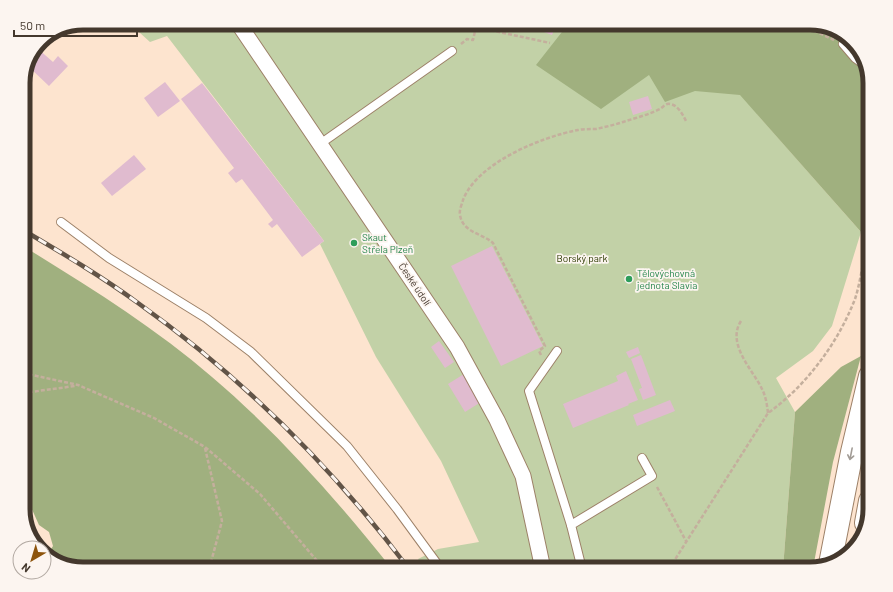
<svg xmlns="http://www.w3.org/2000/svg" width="893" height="592" viewBox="0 0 893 592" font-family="Barlow,sans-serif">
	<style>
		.green { fill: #c2d1a7 }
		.forest { fill: #a0b07f }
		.building { fill: #e0bbcf }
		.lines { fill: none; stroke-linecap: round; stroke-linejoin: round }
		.service-casing { stroke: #9d8168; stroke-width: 10 }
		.minor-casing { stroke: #9d8168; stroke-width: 17 }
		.trunk-casing { stroke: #9d8168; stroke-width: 24 }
		.path { stroke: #c4af9d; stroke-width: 2.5; stroke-dasharray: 4 2; stroke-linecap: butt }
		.service { stroke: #fff; stroke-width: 8 }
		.minor { stroke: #fff; stroke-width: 15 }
		.trunk { stroke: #fff; stroke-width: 22 }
		.rail-casing { stroke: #625447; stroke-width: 4.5 }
		.rail { stroke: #fcf5f0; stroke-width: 3; stroke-dasharray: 9; stroke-linecap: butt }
		.oneway { stroke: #a29c96 }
		.leisure-dot { fill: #2e9e5b; stroke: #fcf5f0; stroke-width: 1.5 }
		.labels { text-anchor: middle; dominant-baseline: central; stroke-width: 3.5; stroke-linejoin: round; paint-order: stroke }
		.leisure-label { font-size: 10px; fill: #27864d; stroke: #fcf5f0; text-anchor: start }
		.park-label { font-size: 10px; fill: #2c3a00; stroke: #fcf5f0 }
		.street-label { font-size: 10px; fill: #44382d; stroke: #fcf5f0 }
		.rim { fill: none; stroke: #44382d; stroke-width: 5 }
	</style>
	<rect width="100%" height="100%" fill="#fde4cf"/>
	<!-- green -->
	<path class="green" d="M129 23H810L843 33 757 114 861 232 832 326 813 351 776 378 795 412 783 569H425L418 559 438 549 479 542 441 461 376 357 320 244 324 241 167 36 150 42Z"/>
	<!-- forest -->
	<g class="forest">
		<path d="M569 23H810L843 33 864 56 870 83V216L861 232 740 95 695 91 665 102 649 75 601 109 536 65Z"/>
		<path d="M23 246C88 286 154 327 212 377 279 434 337 500 392 569H83L50 559 47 556 53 546 49 532 39 525 26 496 23 494Z"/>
		<path d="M861 356 833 462 813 568 783 569 795 412 841 367Z"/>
	</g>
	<!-- building -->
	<g class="building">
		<path d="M530 23H557L552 35 544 32 545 29Z"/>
		<path d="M37 48 53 62 58 56 68 66 49 86 29 67Z"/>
		<path d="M165 82 180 101 158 117 144 98Z"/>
		<path d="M202 83 324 241 302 257 277 224 272 228 268 224 273 220 242 179 236 183 228 173 234 168 181 99Z"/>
		<path d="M648 96 652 109 633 115 629 102Z"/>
		<path d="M134 155 146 169 112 196 101 183Z"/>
		<path d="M492 246 543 346 501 366 451 266Z"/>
		<path d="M439 341 454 362 445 368 431 347Z"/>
		<path d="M638 347 640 353 629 358 626 352Z"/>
		<path d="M641 355 656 395 643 400 639 389 642 388 631 359Z"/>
		<path d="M626 371 638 400 628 404 629 405 573 428 563 404 618 381 616 376Z"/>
		<path d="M464 374 481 402 465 412 448 384Z"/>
		<path d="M670 400 675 411 637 426 633 415Z"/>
	</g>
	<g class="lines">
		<!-- service casing -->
		<g class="service-casing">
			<g id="service">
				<path d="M843 44 855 58 866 66"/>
				<path d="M320 144 452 51"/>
				<path d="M61 222 109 258 206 318 251 352 347 446 397 509 441 569"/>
				<path d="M557 351 529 391 571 525"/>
				<path d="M582 569 571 525 652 476 642 458"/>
			</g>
		</g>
		<!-- minor casing -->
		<g class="minor-casing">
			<path id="minor" d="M238 23 457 347 497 420 523 476 543 569"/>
		</g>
		<!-- trunk casing -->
		<g class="trunk-casing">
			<g id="trunk">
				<path d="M866 523 870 501"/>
				<path d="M830 564 852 452 870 376"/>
			</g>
		</g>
		<!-- path -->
		<g class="path">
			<path d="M798 23 834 40"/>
			<path d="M461 44 467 39 473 40 476 27 550 43"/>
			<path d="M741 321C726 344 753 370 762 389 766 397 767 405 768 413"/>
			<path d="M541 355 539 351 545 346 493 243C482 233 463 233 460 215 459 210 462 204 463 200 477 163 541 137 578 130 584 129 590 129 596 129 605 127 614 125 623 122 635 118 648 115 660 109 663 107 666 103 670 104 678 105 683 115 686 121"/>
			<path d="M23 373 78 385 154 418 205 447 260 494 324 569"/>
			<path d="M23 393 75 386"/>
			<path d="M205 448 222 521 210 566 206 569"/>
			<path d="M657 487 686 541"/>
			<path d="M669 569 768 413C806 386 838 343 855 299 859 287 861 273 864 260L870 259"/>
		</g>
		<!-- service -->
		<use href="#service" class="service"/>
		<!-- minor -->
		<use href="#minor" class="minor"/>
		<!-- trunk -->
		<use href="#trunk" class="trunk"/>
		<!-- rail casing -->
		<g class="rail-casing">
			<path id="rail" d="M23 230C62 253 101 276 138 303 242 377 332 467 409 569"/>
		</g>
		<!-- rail -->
		<use href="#rail" class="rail"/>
	</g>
	<!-- one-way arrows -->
	<defs><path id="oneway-shaft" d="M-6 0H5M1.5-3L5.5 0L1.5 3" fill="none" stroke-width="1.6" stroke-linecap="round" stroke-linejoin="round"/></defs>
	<use class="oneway" href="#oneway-shaft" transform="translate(851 454) rotate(101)"/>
	<!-- markers -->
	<g class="leisure-dot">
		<circle cx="354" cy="243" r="4"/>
		<circle cx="629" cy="279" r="4"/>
	</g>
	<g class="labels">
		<!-- leisure labels -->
		<g class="leisure-label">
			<text x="362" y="237">Skaut<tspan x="362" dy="12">Střela Plzeň</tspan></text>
			<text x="637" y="273">Tělovýchovná<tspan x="637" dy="12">jednota Slavia</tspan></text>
		</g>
		<!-- park labels -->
		<g class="park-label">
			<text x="582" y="258">Borský park</text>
		</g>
		<!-- street labels -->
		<g class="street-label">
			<text transform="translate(415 284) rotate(56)">České údolí</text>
		</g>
	</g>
	<!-- crop -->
	<path d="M0 0H893V592H0ZM83 30H810A53 53 0 0 1 863 83V509A53 53 0 0 1 810 562H83A53 53 0 0 1 30 509V83A53 53 0 0 1 83 30Z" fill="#fcf5f0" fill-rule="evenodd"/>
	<path class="rim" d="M83 30H810A53 53 0 0 1 863 83V509A53 53 0 0 1 810 562H83A53 53 0 0 1 30 509V83A53 53 0 0 1 83 30Z"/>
	<!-- north arrow -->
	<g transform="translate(32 560) rotate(218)"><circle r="19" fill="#fcf5f0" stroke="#b2a9a2"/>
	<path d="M0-3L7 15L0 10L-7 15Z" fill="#8d540c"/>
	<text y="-6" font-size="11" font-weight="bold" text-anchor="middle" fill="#44382d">N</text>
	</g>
	<!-- scale -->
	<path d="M14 30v6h123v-6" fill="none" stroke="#44382d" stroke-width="2"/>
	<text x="20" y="30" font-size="12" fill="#44382d" stroke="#fcf5f0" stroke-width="3" paint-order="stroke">50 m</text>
</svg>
